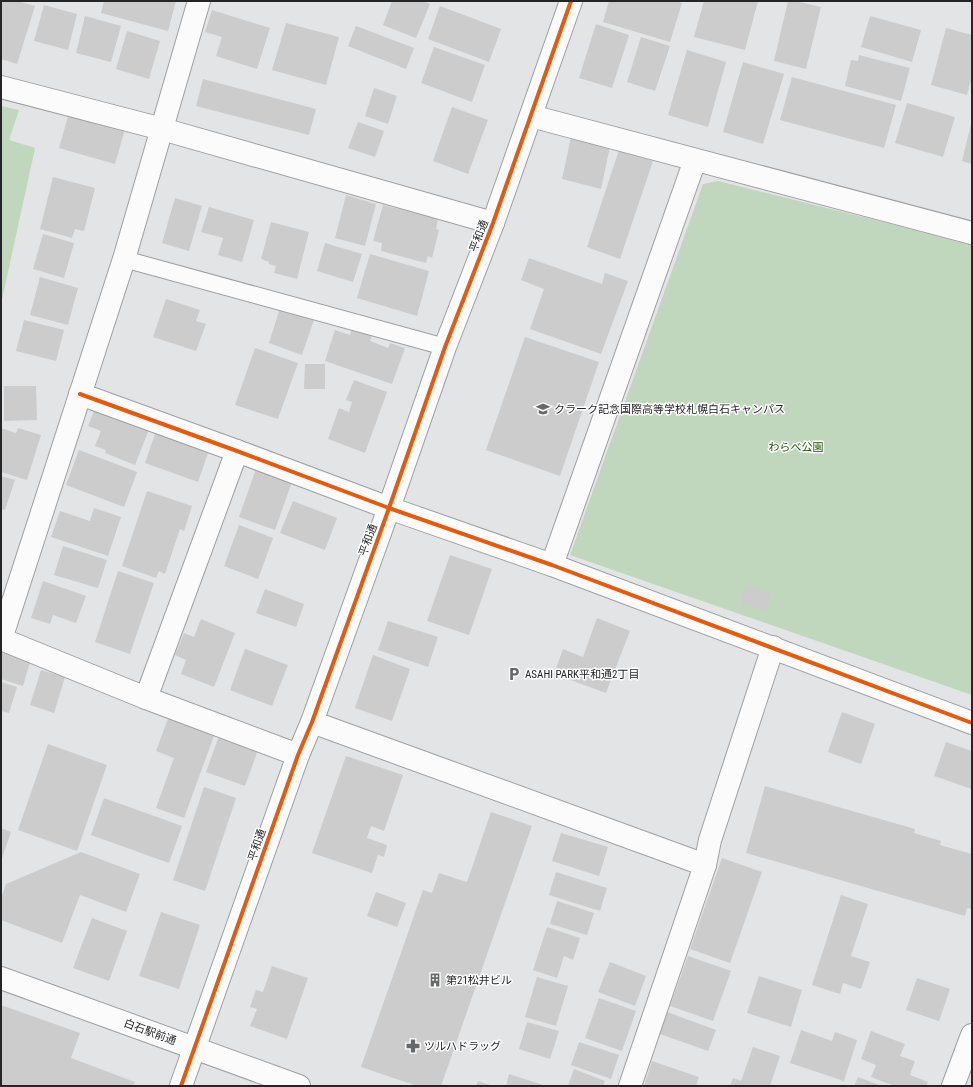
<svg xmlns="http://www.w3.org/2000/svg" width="973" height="1087" viewBox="0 0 973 1087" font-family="'Roboto Condensed','Noto Sans JP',sans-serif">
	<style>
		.green { fill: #c0d6bd }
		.building { fill: #ccc }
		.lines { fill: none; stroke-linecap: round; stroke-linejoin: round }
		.service-casing { stroke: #9e9fa1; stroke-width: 18 }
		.minor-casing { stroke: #9e9fa1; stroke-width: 24 }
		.tertiary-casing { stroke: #9e9fa1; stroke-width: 24 }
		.secondary-casing { stroke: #9e9fa1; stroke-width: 24 }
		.service { stroke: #fbfbfb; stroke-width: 16 }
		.minor { stroke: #fbfbfb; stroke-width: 22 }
		.tertiary { stroke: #fbfbfb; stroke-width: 22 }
		.secondary { stroke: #fbfbfb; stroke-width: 22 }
		.cycleway-casing { stroke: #fff; stroke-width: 6 }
		.cycleway { stroke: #e8590c; stroke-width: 4 }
		.labels { text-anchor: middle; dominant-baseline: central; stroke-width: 3; stroke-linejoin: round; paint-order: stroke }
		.street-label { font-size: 11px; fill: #242527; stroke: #fff }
		.poi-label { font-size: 11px; fill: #242527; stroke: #fff; text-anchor: start }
		.park-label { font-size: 11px; fill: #175400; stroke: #fff }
	</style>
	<rect width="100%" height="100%" fill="#e2e4e6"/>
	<!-- green -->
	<g class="green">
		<path d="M1 106 19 110 9 140 35 148 1 304Z"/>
		<path d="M718 181 972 244V695L570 555 703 184Z"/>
	</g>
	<!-- building -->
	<g class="building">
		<path d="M1 1H18L35 6 17 64 1 59Z"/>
		<path d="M104 1H176L168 31 101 13Z"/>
		<path d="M392 1H423L430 4 416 38 383 25Z"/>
		<path d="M609 1H675L682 3 670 42 603 22Z"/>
		<path d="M704 1H758L745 50 694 37Z"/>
		<path d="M788 1H795L821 7 806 69 774 61Z"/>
		<path d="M44 5 77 14 68 50 34 41Z"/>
		<path d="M440 6 501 29 489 62 428 39Z"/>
		<path d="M212 10 270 28 257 69 216 56 222 37 205 32Z"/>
		<path d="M85 16 121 26 111 62 76 53Z"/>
		<path d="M870 16 921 30 912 62 861 47Z"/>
		<path d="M286 23 339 37 326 85 272 70Z"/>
		<path d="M596 24 629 35 612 88 579 78Z"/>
		<path d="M356 26 414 48 406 69 348 46Z"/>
		<path d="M946 28 972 35V77L967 95 931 85Z"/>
		<path d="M127 31 160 41 149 79 116 69Z"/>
		<path d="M641 37 670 46 655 91 627 82Z"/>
		<path d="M434 47 485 65 472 102 421 83Z"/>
		<path d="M687 50 726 62 708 127 668 115Z"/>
		<path d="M859 55 910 68 901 101 845 86 851 60 858 61Z"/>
		<path d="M743 62 784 74 763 144 723 132Z"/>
		<path d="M792 77 896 105 884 148 780 120Z"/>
		<path d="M203 79 316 109 309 135 196 106Z"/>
		<path d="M374 88 397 96 388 124 365 116Z"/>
		<path d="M907 103 955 117 943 157 895 143Z"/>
		<path d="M452 107 488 120 468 174 433 161Z"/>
		<path d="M69 113 125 129 115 164 59 148Z"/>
		<path d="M358 122 384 131 375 157 348 148Z"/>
		<path d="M971 124H972V164L962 161Z"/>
		<path d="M571 137 610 146 601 189 562 179Z"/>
		<path d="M619 150 653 161 620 259 587 247Z"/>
		<path d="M53 177 95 188 84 231 75 229 72 238 40 229Z"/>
		<path d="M346 195 376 204 365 246 335 238Z"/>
		<path d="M175 198 202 206 189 251 162 243Z"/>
		<path d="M383 205 438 219 436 229 439 230 432 258 428 256 426 263 381 251 382 243 373 241Z"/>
		<path d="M209 207 254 220 242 262 218 255 223 238 201 232Z"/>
		<path d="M271 222 309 232 297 279 274 273 276 266 269 264V262L261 259Z"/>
		<path d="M43 234 74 243 64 278 33 269Z"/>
		<path d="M325 243 362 254 353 282 317 271Z"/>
		<path d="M370 254 429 271 417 316 357 298Z"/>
		<path d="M529 258 602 284 605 273 628 281 601 354 530 329 544 289 521 280Z"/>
		<path d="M40 277 78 288 68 325 30 315Z"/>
		<path d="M166 299 200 310 196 321 206 324 196 351 153 337Z"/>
		<path d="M281 305 315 317 302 355 269 343Z"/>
		<path d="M24 320 64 330 56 361 16 351Z"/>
		<path d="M352 328 372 335 370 341 388 348 390 343 405 348 392 384 325 361 335 330 350 335Z"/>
		<path d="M525 337 599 362 560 476 486 450Z"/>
		<path d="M255 348 298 363 278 419 235 405Z"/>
		<path d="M305 364H325V389H304Z"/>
		<path d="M354 380 387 392 365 453 328 439 339 408 349 412 352 402 346 400Z"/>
		<path d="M4 386H36L37 420 4 421Z"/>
		<path d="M96 406 150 427 135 465 105 453 106 450 95 446 101 431 88 426Z"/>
		<path d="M158 425 209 450 198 482 145 463Z"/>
		<path d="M1 428 16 433 18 428 41 435 27 480 1 472Z"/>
		<path d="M79 450 137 472 124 507 66 485Z"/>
		<path d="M257 466 293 479 275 530 239 517Z"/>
		<path d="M1 476 15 480 5 510 1 509Z"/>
		<path d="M147 491 192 506 184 531 180 529 165 574 159 571 156 578 122 566Z"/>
		<path d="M293 501 337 518 325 550 280 533Z"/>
		<path d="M94 508 121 517 108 556 51 537 60 511 90 521Z"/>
		<path d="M239 525 273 538 258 579 224 566Z"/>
		<path d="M63 546 107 560 98 588 54 575Z"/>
		<path d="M450 555 492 569 469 635 427 621Z"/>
		<path d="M118 571 154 583 130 654 95 642Z"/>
		<path d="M43 581 86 596 76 623 53 615 50 624 31 618Z"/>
		<path d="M747 585 771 594 765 611 741 602Z"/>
		<path d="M265 589 304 604 296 627 256 613Z"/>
		<path d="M597 618 630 631 606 693 554 674 563 649 583 657Z"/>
		<path d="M201 619 235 633 214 687 181 674 186 660 175 655 184 633 194 637Z"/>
		<path d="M388 621 438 637 428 667 378 650Z"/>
		<path d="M245 649 288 665 272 706 230 690Z"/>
		<path d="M1 652 30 662 23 686 1 679Z"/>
		<path d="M373 655 410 669 392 721 355 708Z"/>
		<path d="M41 670 65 677 54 713 30 705Z"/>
		<path d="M1 682 17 687 9 713 1 711Z"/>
		<path d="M842 712 875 724 861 764 828 752Z"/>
		<path d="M169 716 215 733 184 818 156 808 174 758 156 751Z"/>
		<path d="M219 736 258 750 245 786 206 772Z"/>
		<path d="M946 742 972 751V789L934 776Z"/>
		<path d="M48 744 107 765 77 851 18 830Z"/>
		<path d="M346 756 403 775 384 831 371 826 367 838 387 845 384 857 378 855 372 873 312 853Z"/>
		<path d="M765 786 915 829 914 833 941 841 940 845 972 854V909L967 908 965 916 746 853Z"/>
		<path d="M204 787 236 798 205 891 173 880Z"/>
		<path d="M104 798 182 826 169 863 91 835Z"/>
		<path d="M491 812 532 826 441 1086H417L361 1067 423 890 432 893 439 873 467 882Z"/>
		<path d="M1 828 11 832 1 861Z"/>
		<path d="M561 833 608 847 599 876 552 861Z"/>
		<path d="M81 852 140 874 126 912 80 895 62 943 1 920V899L6 884Z"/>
		<path d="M722 858 762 872 730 963 690 949Z"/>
		<path d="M556 872 607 888 600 911 549 895Z"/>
		<path d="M376 892 406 903 397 927 367 916Z"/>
		<path d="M841 895 868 904 851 956 870 962 861 989 843 983 840 994 812 985Z"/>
		<path d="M557 901 594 913 587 935 550 924Z"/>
		<path d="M161 912 200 925 179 989 139 976Z"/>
		<path d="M92 918 127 931 109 981 73 968Z"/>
		<path d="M547 927 580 938 573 960 564 956 557 978 533 970Z"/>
		<path d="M688 956 731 971 713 1021 670 1006Z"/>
		<path d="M610 962 646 976 635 1006 598 992Z"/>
		<path d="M272 966 308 978 287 1039 250 1026 257 1009 250 1007 256 990 263 992Z"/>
		<path d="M759 976 802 990 791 1027 747 1013Z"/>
		<path d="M537 977 568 986 556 1026 525 1017Z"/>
		<path d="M917 978 950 989 939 1021 906 1010Z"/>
		<path d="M599 998 636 1011 622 1051 585 1038Z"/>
		<path d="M1 1005 80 1033 71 1058 135 1082 133 1086H9L6 1085V1086H1Z"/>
		<path d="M667 1012 716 1030 708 1051 660 1034Z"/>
		<path d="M527 1022 559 1031 550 1059 519 1049Z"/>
		<path d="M801 1030 832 1041 835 1032 857 1040 844 1081 790 1063Z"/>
		<path d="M871 1031 905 1044 900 1056 915 1061 910 1075 928 1082 926 1086H894L871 1077 876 1065 861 1059Z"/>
		<path d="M579 1042 619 1055 611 1079 571 1065Z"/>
		<path d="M753 1047 780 1056 770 1086H730L733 1078 741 1081Z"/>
		<path d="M652 1061 699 1077 696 1086H644Z"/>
		<path d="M574 1069 605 1081 603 1086H568Z"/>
		<path d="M509 1074 546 1086H506Z"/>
		<path d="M858 1077 882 1086H854Z"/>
		<path d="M478 1081 493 1086H476Z"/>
	</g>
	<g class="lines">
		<!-- service casing -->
		<g class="service-casing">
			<path id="service" d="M124 259 445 347"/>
		</g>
		<!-- minor casing -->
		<g class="minor-casing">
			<g id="minor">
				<path d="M1 87 162 129 493 223"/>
				<path d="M531 116 972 233"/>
				<path d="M80 394 237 451 389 508 552 565 972 723"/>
				<path d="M552 565 695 160"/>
				<path d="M1 639 124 259 199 1"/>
				<path d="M1 639 146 698 298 755"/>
				<path d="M146 698 237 451"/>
				<path d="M312 722 705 865"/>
				<path d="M630 1086 705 865 710 840 773 647"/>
				<path d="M953 1086 972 1035"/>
			</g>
		</g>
		<!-- tertiary casing -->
		<g class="tertiary-casing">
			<path id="tertiary" d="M181 1086 298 755 312 722 389 508 445 347 493 223 571 1"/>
		</g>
		<!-- secondary casing -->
		<g class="secondary-casing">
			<path id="secondary" d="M1 978 299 1086"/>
		</g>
		<!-- service -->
		<use href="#service" class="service"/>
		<!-- minor -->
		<use href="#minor" class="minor"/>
		<!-- tertiary -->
		<use href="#tertiary" class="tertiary"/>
		<!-- secondary -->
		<use href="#secondary" class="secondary"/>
		<!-- cycleway casing -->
		<g class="cycleway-casing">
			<g id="cycleway">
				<path d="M80 394 237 451 389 508 552 565 972 723"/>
				<path d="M181 1086 298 755 312 722 389 508 445 347 493 223 571 1"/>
			</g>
		</g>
		<!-- cycleway -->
		<use href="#cycleway" class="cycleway"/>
	</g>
	<!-- icons -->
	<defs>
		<g id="school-bare" transform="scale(1.08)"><path d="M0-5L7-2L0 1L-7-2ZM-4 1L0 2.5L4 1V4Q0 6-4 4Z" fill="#66686a" stroke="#fff" stroke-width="2.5" paint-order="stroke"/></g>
		<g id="parking-bare" transform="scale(1.08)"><path d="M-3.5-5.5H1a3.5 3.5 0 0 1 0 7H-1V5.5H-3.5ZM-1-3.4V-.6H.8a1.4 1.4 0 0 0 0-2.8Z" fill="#66686a" stroke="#fff" stroke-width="2.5" paint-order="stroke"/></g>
		<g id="building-bare" transform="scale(1.08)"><path d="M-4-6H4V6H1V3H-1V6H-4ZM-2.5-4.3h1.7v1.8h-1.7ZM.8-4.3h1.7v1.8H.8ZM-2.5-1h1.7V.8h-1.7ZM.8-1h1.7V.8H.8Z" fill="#66686a" stroke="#fff" stroke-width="2.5" paint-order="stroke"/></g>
		<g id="pharmacy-bare" transform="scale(1.08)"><path d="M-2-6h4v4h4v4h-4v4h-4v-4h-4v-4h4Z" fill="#66686a" stroke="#fff" stroke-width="2.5" paint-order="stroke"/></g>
	</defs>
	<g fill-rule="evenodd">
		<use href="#school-bare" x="543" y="409"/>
		<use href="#parking-bare" x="514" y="674"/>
		<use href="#building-bare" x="435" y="980"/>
		<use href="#pharmacy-bare" x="413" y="1046"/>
	</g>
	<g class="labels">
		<!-- street labels -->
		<g class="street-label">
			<text transform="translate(479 236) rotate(-69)">平和通</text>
			<text transform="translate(368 540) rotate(-70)">平和通</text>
			<text transform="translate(257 845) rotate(-71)">平和通</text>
			<text transform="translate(150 1032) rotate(20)">白石駅前通</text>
		</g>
		<!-- poi labels -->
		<g class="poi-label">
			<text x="554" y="409">クラーク記念国際高等学校札幌白石キャンパス</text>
			<text x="525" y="674">ASAHI PARK平和通2丁目</text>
			<text x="446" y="980">第21松井ビル</text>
			<text x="424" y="1046">ツルハドラッグ</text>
		</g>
		<!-- park labels -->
		<g class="park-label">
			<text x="796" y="447">わらべ公園</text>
		</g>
	</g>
	<!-- border -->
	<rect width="973" height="1087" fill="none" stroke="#242527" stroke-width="4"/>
</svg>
